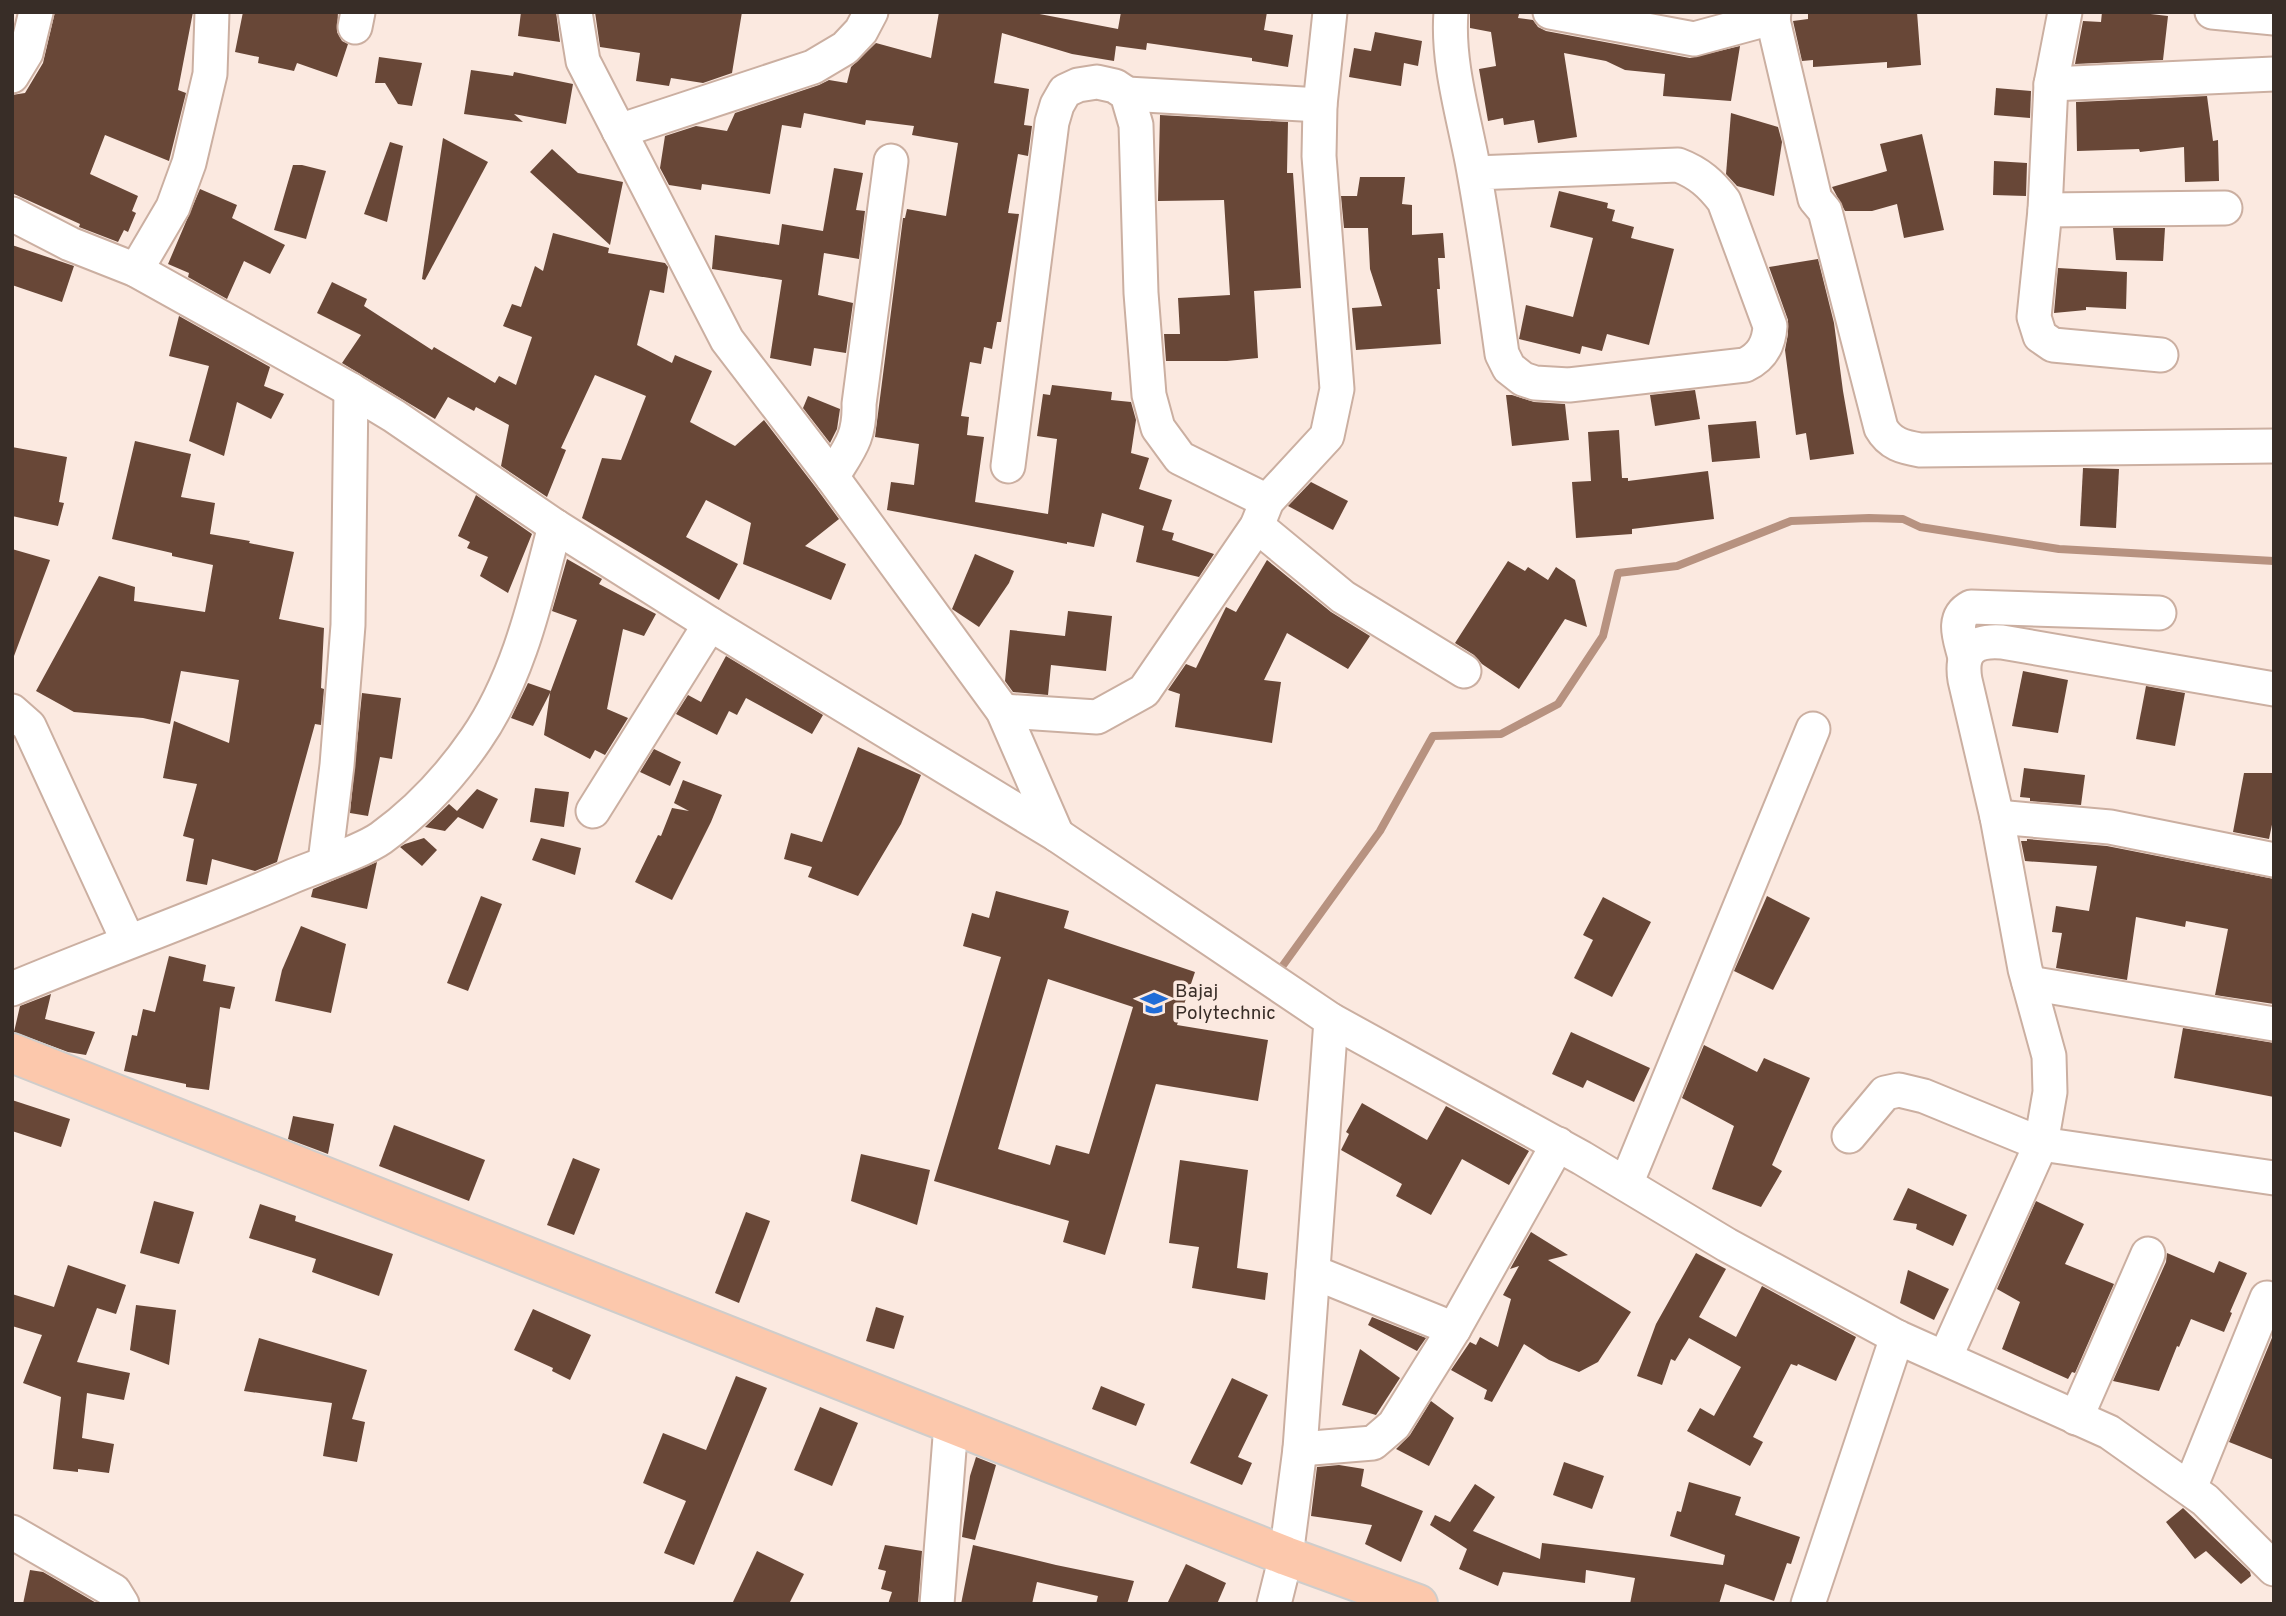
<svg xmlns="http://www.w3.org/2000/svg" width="2286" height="1616" viewBox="0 0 2286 1616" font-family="Overpass,sans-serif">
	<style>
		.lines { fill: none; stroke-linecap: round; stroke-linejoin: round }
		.stream { stroke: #b79280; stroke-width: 8 }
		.building { fill: #684737; fill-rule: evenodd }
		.minor-casing { stroke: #cbafa1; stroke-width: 37 }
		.major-casing { stroke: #cfcdcb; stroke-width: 42 }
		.minor { stroke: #fff; stroke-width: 33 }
		.major { stroke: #fcc8ac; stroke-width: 38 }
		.labels { text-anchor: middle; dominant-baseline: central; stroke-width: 7; stroke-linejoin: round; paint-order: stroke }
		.poi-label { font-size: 19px; fill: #382d27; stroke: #fbe9e0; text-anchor: start }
	</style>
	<rect width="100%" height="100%" fill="#fbe9e0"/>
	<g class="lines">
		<!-- stream -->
		<path class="stream" d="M1276 975 1380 831 1433 736 1501 734 1558 704 1603 636 1618 573 1677 566 1791 521 1869 518 1903 519 1920 527 2059 549 2274 561"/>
	</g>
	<!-- building -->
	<g class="building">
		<path d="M55 12H193L178 90 186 93 169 161 105 135 90 174 138 196 132 211 136 213 128 232 124 230 118 242 79 227 80 224 12 193V95L25 93 43 63Z"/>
		<path d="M243 12H338L337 32 342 41 348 44 337 77 297 63 294 71 258 63 259 57 235 52Z"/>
		<path d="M521 12H556L560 42 518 36Z"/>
		<path d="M595 12H742L732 73 703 83 671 78 669 86 636 81 640 53 600 47Z"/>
		<path d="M939 12H1029L1118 29 1121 12H1267L1264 30 1293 35 1288 67 1252 61V58L1147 43 1146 50 1116 46 1114 61 1072 54 1002 33 994 83 1029 89 1024 125 1032 126 1028 156 1018 154 1008 213 1019 214 1001 322H997L992 349 984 347 981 364 970 362 961 416 969 417 967 435 984 437 975 502 1048 514 1057 439 1037 436 1043 394 1050 395 1052 385 1112 392 1111 400 1131 402 1136 420 1131 453 1149 458 1139 489 1172 500 1162 530 1174 533 1172 540 1214 554 1199 577 1136 562 1144 526 1102 513 1094 547 1067 542V544L887 510 891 482 914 485 919 444 875 437 903 218H905L907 209 946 216 958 143 912 135 914 126 866 120 865 125 804 113 801 128 782 125 770 194 702 184 701 190 669 185 660 168 665 136 696 126 727 131 735 113 819 85 829 80 847 83 851 67 876 43 931 58Z"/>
		<path d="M1470 12 1519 14 1518 18 1533 20 1538 27 1546 31 1690 58 1740 46 1731 101 1663 96 1665 74 1625 70 1606 61 1564 53 1577 137 1538 143 1534 120 1504 125 1503 118 1488 121 1479 69 1496 66 1491 32 1470 28Z"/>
		<path d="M1808 12H1917L1921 65 1887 68V62L1813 67V60L1802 61 1793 21 1808 19Z"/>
		<path d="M2102 12H2133L2168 16 2163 60 2075 64 2083 21 2101 22Z"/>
		<path d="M1375 32 1422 41 1418 66 1404 63 1401 86 1349 77 1354 48 1371 51Z"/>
		<path d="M379 57 422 63 412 106 398 104 385 83H375Z"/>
		<path d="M471 70 513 76 514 72 573 84 566 124 514 114 523 122 464 114Z"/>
		<path d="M1996 88 2031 91 2030 118 1994 115Z"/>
		<path d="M2207 96 2213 141 2218 140 2219 181 2185 182 2184 147 2140 152 2139 149 2077 151 2076 102Z"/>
		<path d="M1731 113 1778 127 1782 142 1774 196 1737 186 1726 174Z"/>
		<path d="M1160 115 1288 122 1287 173H1293L1301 288 1254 291 1258 358 1227 361H1166L1164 334H1180L1178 298 1230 295 1224 200 1158 201Z"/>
		<path d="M1922 134 1944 230 1904 238 1897 204 1872 211H1845L1832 187 1887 171 1880 144Z"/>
		<path d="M443 138 488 162 425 280 422 279Z"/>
		<path d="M390 142 403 146 387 222 364 214Z"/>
		<path d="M552 149 578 173 623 182 610 245 530 172Z"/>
		<path d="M1994 161 2027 163 2026 196 1993 195Z"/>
		<path d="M293 165H302L326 171 306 239 274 230Z"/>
		<path d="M834 168 863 173 856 210 865 211 859 259 824 253 818 295 853 303 846 353 814 348 811 366 770 358 782 280 712 269 715 235 779 245 782 224 823 231Z"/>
		<path d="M1360 177H1405L1402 204 1412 205V235L1443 233 1445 258H1438L1440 289H1437L1441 344 1356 350 1352 308 1382 306 1370 269 1368 228H1344L1341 196H1357Z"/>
		<path d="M200 189 237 205 232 218 285 245 270 274 244 261 227 299 188 277 189 273 168 264Z"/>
		<path d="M1559 191 1608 203 1607 208 1615 210 1612 221 1634 227 1631 238 1674 249 1649 345 1607 334 1602 351 1582 346 1580 354 1519 339 1526 305 1573 317 1593 238 1550 227Z"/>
		<path d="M2113 228H2165L2163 261 2116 260Z"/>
		<path d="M553 233 609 248 608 253 665 263 668 267 664 293 650 290 637 345 672 363 675 355 712 371 690 422 735 446 764 420 817 489 839 519 805 546 846 564 831 600 743 564 751 523 706 500 686 537 738 564 719 600 582 518 602 458 621 460 646 396 595 375 561 448 566 450 547 497 501 466 509 425 476 407 474 411 448 397 435 419 342 363 361 335 317 313 332 282 367 299 364 306 432 350 434 347 495 383 499 376 516 385 532 337 503 326 512 304 521 307 535 266 543 271Z"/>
		<path d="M12 245 74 266 62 302 12 285Z"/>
		<path d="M1818 259 1834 323 1843 391 1854 454 1810 460 1806 433 1796 435 1785 350 1788 334V320L1769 267Z"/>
		<path d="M2058 268 2127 272 2126 309 2086 307V310L2054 313Z"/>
		<path d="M179 316 270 367 264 386 284 394 271 419 237 402 224 456 189 441 209 366 169 356Z"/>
		<path d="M1695 390 1700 419 1655 426 1650 395Z"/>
		<path d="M1506 395H1512L1534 402 1565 404 1569 440 1512 446Z"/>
		<path d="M808 396 840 409 837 429 830 443 803 408Z"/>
		<path d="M1756 421 1760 458 1712 462 1708 425Z"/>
		<path d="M1619 430 1622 478H1628V481L1708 471 1714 519 1632 529V534L1576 538 1572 482 1591 481 1588 432Z"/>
		<path d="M135 441 191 454 181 497 215 503 210 534 250 541 249 543 294 552 279 619 324 628 321 688 324 689 321 725 315 724 277 862 255 871 212 859 207 885 186 881 194 839 183 836 197 784 163 778 174 721 229 743 239 680 181 671 170 724 143 718 74 712 36 691 99 576 135 587 134 601 205 612 213 565 172 556V553L112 539Z"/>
		<path d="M12 447 67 457 59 502 64 503 58 526 12 516Z"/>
		<path d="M2083 468 2119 469 2116 528 2080 526Z"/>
		<path d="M1311 482 1348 501 1333 530 1288 506Z"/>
		<path d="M476 495 532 534 508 593 480 576 488 557 467 548 470 542 458 536Z"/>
		<path d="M12 549 50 560 14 656H12Z"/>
		<path d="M975 554 1014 571 1009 583 979 627 952 609Z"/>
		<path d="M567 559 602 579 599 584 656 614 644 636 623 629 607 709 628 718 605 755 595 750 590 759 544 735 550 693 577 620 552 611Z"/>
		<path d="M1267 560 1331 612 1370 636 1348 669 1287 633 1264 680 1281 682 1272 743 1175 727 1180 694 1168 690 1186 664 1196 668 1226 607 1236 612Z"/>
		<path d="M1508 561 1525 571 1528 567 1548 580 1556 567 1575 580 1587 627 1565 619 1519 689 1482 664 1474 655 1455 643Z"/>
		<path d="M1068 611 1112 616 1106 671 1051 665 1048 695 1013 692 1005 681 1010 630 1065 636Z"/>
		<path d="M726 656 823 715 812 734 746 698 737 715 729 711 717 735 676 714 688 695 701 702Z"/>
		<path d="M2023 671 2068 680 2058 733 2012 726Z"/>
		<path d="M528 683 551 691 533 726 511 718Z"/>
		<path d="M2146 686 2185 693 2175 746 2136 739Z"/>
		<path d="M362 693 401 698 392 759 380 757 368 816 350 813Z"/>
		<path d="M858 747 921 775 901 824 858 896 808 877 812 867 784 859 791 833 822 842Z"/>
		<path d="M654 749 681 762 670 786 640 772Z"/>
		<path d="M2024 768 2085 775 2081 805 2030 801V798L2020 797Z"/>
		<path d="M2244 773H2274V815L2269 839 2233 832Z"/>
		<path d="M683 780 722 795 711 822 672 900 635 882 658 835 661 836 672 808 689 811 674 803Z"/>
		<path d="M535 788 569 792 564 827 530 822Z"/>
		<path d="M477 789 498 799 483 829 458 817 445 831 425 827 449 804 457 811Z"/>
		<path d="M424 838 437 850 422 866 400 847 405 844Z"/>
		<path d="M541 838 581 848 575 875 532 860Z"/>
		<path d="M2027 839 2107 846 2274 879V1004L2215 995 2228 929 2186 921 2185 927 2136 917 2127 980 2056 968 2062 933 2052 932 2056 906 2089 911 2097 866 2025 861 2021 841H2027Z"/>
		<path d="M377 862 367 909 311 897 313 889Z"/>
		<path d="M996 891 1069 911 1064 928 1195 972 1177 1025 1268 1040 1258 1101 1156 1084 1105 1255 1063 1242 1069 1221 934 1181 1001 957 963 946 972 913 989 918ZM1048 979 1133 1007 1089 1154 1056 1145 1050 1165 998 1149Z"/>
		<path d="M481 896 502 904 468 991 447 983Z"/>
		<path d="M1767 896 1810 918 1773 990 1734 971Z"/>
		<path d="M1603 897 1651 922 1612 997 1574 978 1593 940 1583 935Z"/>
		<path d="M301 926 346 944 331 1013 275 1001 282 970Z"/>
		<path d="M169 956 206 965 203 981 235 987 230 1009 220 1007 209 1090 186 1087V1084L124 1071 132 1035 137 1036 143 1009 155 1012Z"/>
		<path d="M51 994 45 1019 95 1032 86 1055 68 1052 14 1032 20 1006Z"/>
		<path d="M2183 1028 2274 1043V1097L2174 1078Z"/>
		<path d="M1571 1032 1650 1068 1634 1102 1587 1080 1583 1088 1552 1074Z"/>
		<path d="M1704 1045 1757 1072 1764 1058 1810 1078 1772 1165 1782 1171 1761 1207 1712 1189 1734 1126 1682 1098Z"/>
		<path d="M12 1100 70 1119 61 1147 12 1131Z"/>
		<path d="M1362 1103 1427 1140 1446 1106 1529 1151 1509 1185 1462 1159 1431 1215 1396 1196 1402 1184 1341 1150 1349 1134 1346 1132Z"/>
		<path d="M293 1116 334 1124 328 1154 288 1139Z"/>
		<path d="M394 1125 485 1160 469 1201 379 1166Z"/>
		<path d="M861 1154 930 1170 917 1225 851 1201Z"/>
		<path d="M573 1158 600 1169 574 1235 547 1225Z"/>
		<path d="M1180 1160 1248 1170 1237 1268 1268 1273 1265 1300 1192 1288 1199 1247 1169 1243Z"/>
		<path d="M1908 1188 1967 1215 1953 1246 1916 1229 1917 1224 1893 1220Z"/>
		<path d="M154 1201 194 1212 179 1264 140 1253Z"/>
		<path d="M2036 1201 2084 1224 2065 1264 2114 1284 2075 1373 2072 1372 2068 1379 2002 1349 2020 1302 1997 1289Z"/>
		<path d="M260 1204 296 1216 295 1221 393 1254 379 1296 312 1272 316 1259 249 1238Z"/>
		<path d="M746 1212 770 1221 739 1303 715 1293Z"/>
		<path d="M1531 1232 1568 1255 1548 1260 1631 1312 1598 1362 1579 1372 1549 1360 1524 1344 1492 1402 1484 1399 1487 1390 1451 1370 1470 1342 1476 1345 1480 1337 1498 1347 1511 1299 1503 1295 1519 1266 1510 1269Z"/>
		<path d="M1696 1253 1726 1269 1699 1317 1736 1337 1762 1286 1856 1337 1836 1381 1798 1364 1797 1366 1791 1364 1753 1437 1763 1442 1750 1466 1687 1431 1700 1408 1714 1416 1741 1367 1689 1338 1675 1361 1671 1359 1662 1385 1637 1376 1656 1324Z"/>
		<path d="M2167 1253 2214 1273 2219 1261 2247 1273 2230 1312 2232 1313 2224 1332 2191 1319 2179 1347 2177 1346 2159 1391 2113 1381 2166 1262Z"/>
		<path d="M68 1265 126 1285 116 1314 97 1308 77 1362 130 1373 124 1400 87 1393 82 1438 114 1444 109 1473 78 1469V1472L53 1469 61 1397 23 1383 42 1335 12 1326V1294L54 1307Z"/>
		<path d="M1908 1270 1949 1289 1934 1320 1900 1303Z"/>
		<path d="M136 1305 176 1310 169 1365 130 1350Z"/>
		<path d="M876 1307 904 1316 894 1349 866 1341Z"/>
		<path d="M533 1309 591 1335 570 1380 552 1371 553 1368 514 1350Z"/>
		<path d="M1372 1317 1426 1338 1417 1351 1368 1325Z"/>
		<path d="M2274 1333V1460L2229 1442Z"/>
		<path d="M259 1338 367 1370 352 1419 365 1422 357 1462 323 1456 332 1403 244 1391Z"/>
		<path d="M1360 1349 1400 1378 1376 1415 1342 1405Z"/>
		<path d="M736 1376 767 1388 694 1565 664 1553 686 1501 643 1483 663 1433 706 1450Z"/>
		<path d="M1232 1378 1268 1395 1238 1457 1252 1463 1242 1485 1190 1463Z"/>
		<path d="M1101 1386 1145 1404 1136 1426 1092 1409Z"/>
		<path d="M1431 1401 1454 1418 1429 1466 1396 1449 1410 1435Z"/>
		<path d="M820 1407 858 1423 832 1486 794 1470Z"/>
		<path d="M976 1457 996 1465 975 1540 962 1537 970 1476Z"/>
		<path d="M1564 1462 1604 1476 1592 1509 1553 1495Z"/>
		<path d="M1339 1465 1364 1469 1361 1486 1423 1511 1401 1562 1365 1544 1372 1525 1311 1516 1317 1467Z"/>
		<path d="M1689 1482 1741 1497 1735 1515 1800 1537 1791 1564 1787 1563 1774 1601 1725 1584 1719 1604H1630L1635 1578 1586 1570 1585 1583 1503 1572 1498 1586 1459 1569 1467 1549 1430 1525 1435 1515 1450 1522 1475 1484 1495 1497 1473 1531 1540 1559 1542 1543 1723 1565 1725 1555 1670 1536 1677 1511 1681 1512Z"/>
		<path d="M2183 1508 2250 1572 2251 1576 2241 1584 2206 1551 2195 1559 2166 1522Z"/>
		<path d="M885 1545 922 1551 918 1604H888L892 1592 881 1589 886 1571 878 1569Z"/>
		<path d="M973 1545 1056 1565 1134 1581 1127 1604H1096L1098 1596 1037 1582 1032 1604H961Z"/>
		<path d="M757 1551 804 1574 789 1604H732Z"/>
		<path d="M1186 1564 1226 1583 1217 1604H1167Z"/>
		<path d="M30 1570 43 1572 98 1604H23Z"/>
	</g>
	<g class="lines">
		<!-- minor casing -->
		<g class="minor-casing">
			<g id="minor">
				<path d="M575 12 583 61 727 340 832 477 1003 711 1057 835"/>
				<path d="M1451 12C1447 61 1463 114 1472 161 1484 225 1493 289 1502 354L1509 368 1523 379 1535 383 1569 385 1745 365C1762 357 1769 344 1770 326L1724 201C1711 184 1699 173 1678 165L1475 173"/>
				<path d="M1550 12 1694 39 1764 20H1773L1774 12"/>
				<path d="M2065 12 2051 84 2045 210 2034 317 2040 336 2053 345 2161 355"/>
				<path d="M2212 12 2274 18"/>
				<path d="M1773 20 1815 199 1825 211 1881 428C1890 444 1903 447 1920 450L2274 446"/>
				<path d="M355 27 358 12"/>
				<path d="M12 76 26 53 36 12"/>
				<path d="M2051 84 2274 74"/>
				<path d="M1127 94 1320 105"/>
				<path d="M619 131 813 67 845 48 861 31 871 12"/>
				<path d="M2045 210 2225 208"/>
				<path d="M12 214 70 244 136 270 351 390 394 416 555 526 710 624 1057 835 1331 1020 1582 1158 1727 1245 1897 1337 2109 1432 2205 1500 2274 1569"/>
				<path d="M136 270 173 207 189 163 210 74 212 12"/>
				<path d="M1008 466 1052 122 1057 105 1065 91 1078 85 1097 82 1115 86 1127 94 1136 125 1141 293 1149 395 1158 428 1180 458 1267 501"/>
				<path d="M832 477C849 449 860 438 859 404L891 161"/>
				<path d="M1257 526 1343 597 1464 671"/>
				<path d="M1965 658C1961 640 1950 618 1971 607L2159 613"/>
				<path d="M12 711 29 726 128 941"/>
				<path d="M1003 711 1097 717 1144 691 1257 526 1267 501 1327 436 1337 389 1319 156 1320 105 1330 12"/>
				<path d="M593 811 710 624"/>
				<path d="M1997 817 2110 827 2274 860"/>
				<path d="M325 862 337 765 348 625 351 390"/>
				<path d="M2029 983 2274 1024"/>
				<path d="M12 989C105 950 201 916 293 876 317 866 361 852 381 838 418 811 450 777 476 739 519 677 536 598 555 526"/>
				<path d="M1849 1136 1885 1093 1899 1090 1924 1096 2041 1144 2274 1178"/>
				<path d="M1626 1184 1813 729"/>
				<path d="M1313 1272 1454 1329"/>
				<path d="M1945 1358 2041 1144 2050 1092 2049 1056 2025 969 1997 817 1965 680C1960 650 1974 640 2002 642L2274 689"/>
				<path d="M2076 1418 2148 1254"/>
				<path d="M1300 1449 1373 1443 1394 1425 1454 1329 1558 1144"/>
				<path d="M2190 1488 2267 1298"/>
				<path d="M12 1532 114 1591 122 1604"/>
				<path d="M937 1604 951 1424"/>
				<path d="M1274 1604 1286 1556 1300 1449 1331 1020"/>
				<path d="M1808 1604 1897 1337"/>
			</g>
		</g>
		<!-- major casing -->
		<g class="major-casing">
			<path id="major" d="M12 1053 1286 1556 1418 1604"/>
		</g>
		<!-- minor -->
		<use href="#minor" class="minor"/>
		<!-- major -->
		<use href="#major" class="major"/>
	</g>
	<!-- icons -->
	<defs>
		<g id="school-bare" transform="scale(2.1)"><path d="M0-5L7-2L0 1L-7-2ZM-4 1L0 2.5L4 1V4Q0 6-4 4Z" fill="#206cd7" stroke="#fbe9e0" stroke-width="2.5" paint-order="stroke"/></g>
	</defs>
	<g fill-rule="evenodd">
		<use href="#school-bare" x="1154" y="1003"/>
	</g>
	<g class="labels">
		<!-- poi labels -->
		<g class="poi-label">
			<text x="1175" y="992">Bajaj<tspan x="1175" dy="22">Polytechnic</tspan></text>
		</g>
	</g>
	<!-- border -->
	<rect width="2286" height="1616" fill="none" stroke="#382d27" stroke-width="28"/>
</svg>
